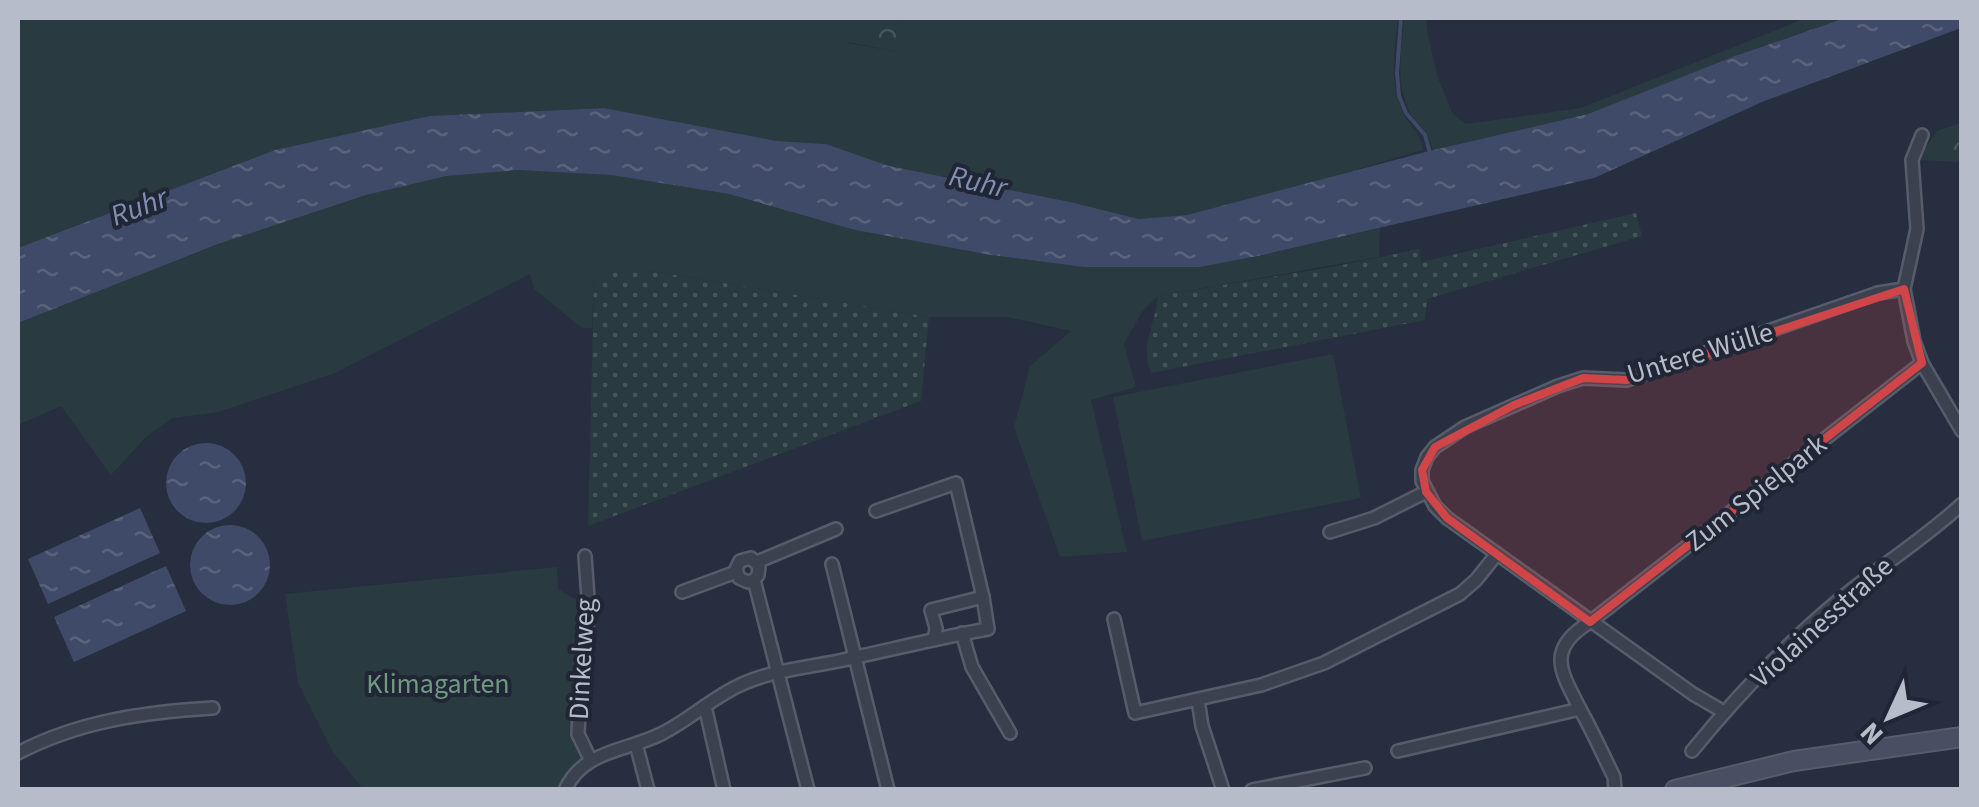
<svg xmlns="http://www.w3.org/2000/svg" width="1979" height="807" viewBox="0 0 1979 807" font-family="'Source Sans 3',sans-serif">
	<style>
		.green { fill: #293a40 }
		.forest { fill: url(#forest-crowns) }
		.garden { fill: url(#garden-dots) }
		.water { fill: url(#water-ripples) }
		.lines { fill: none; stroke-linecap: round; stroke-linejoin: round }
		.stream { stroke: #3e4a67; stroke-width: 4 }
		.street-casing { stroke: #565c6a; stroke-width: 16 }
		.secondary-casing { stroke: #565c6a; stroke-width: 22 }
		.street { stroke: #3b414f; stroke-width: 11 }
		.secondary { stroke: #494f62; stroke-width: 18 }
		.marked { fill: #d04648; fill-opacity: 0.2; stroke: #d04648; stroke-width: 8; stroke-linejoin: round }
		.labels { text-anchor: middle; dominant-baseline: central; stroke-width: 8; stroke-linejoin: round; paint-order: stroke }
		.street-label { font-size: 28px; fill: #b7bcca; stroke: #202635 }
		.park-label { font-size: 28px; fill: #70997f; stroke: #202635 }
		.water-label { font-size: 30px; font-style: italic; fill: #818eb0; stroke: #202635 }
	</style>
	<defs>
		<pattern id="forest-crowns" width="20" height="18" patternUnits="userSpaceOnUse" patternTransform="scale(2.5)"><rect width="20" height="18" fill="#293a40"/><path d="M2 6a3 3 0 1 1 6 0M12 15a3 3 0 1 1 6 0" fill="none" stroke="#46555a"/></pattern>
		<pattern id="garden-dots" width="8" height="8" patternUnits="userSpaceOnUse" patternTransform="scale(2.5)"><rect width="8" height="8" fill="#293a40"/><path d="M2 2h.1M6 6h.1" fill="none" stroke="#46555a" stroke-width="1.8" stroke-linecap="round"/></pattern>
		<pattern id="water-ripples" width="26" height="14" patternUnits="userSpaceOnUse" patternTransform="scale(2.5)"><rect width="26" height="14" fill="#3e4a67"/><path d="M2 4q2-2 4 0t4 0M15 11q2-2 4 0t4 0" fill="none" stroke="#58627b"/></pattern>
	</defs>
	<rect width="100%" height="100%" fill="#272e3f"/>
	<!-- green -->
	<g class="green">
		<path d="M18 18H849L848 43 899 52 903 18H1398C1395 47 1389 80 1401 108 1407 124 1421 132 1423 150L1311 183 1187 215 1139 219 1070 202 889 166 826 144 777 141 604 108 429 116 275 150 18 248Z"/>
		<path d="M1404 18H1426L1428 36 1438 78 1453 114 1466 124 1581 108 1806 18H1845L1752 50 1588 114 1433 150C1431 145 1430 139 1427 135 1421 125 1412 119 1408 108 1395 80 1402 48 1404 18Z"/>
		<path d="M518 170 611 175 729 194 855 230 991 255 1084 267H1200L1263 255 1380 228 1379 257 1158 296 1142 312 1124 344 1136 387 1091 400 1127 552 1060 557 1014 427 1030 366 1071 331 1008 317H929L627 267 594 280 592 328H582L534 289 530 274 335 373 219 412 173 418 148 435 111 475 61 406 18 425V323C157 270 295 206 442 177 466 172 493 172 518 170Z"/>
		<path d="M1333 354 1361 498 1142 541 1113 397Z"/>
		<path d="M557 567 558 588C566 596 575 597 584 604L583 635 578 644 575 676 574 734 581 750V760L556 789H363L333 752 298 683 285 594Z"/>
	</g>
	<!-- forest -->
	<g class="forest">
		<path d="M849 18H903L900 52 847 42Z"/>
		<path d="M1961 123V162L1918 160 1937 131Z"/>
	</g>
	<!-- garden -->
	<g class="garden">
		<path d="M1636 213 1642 236 1427 299 1425 320 1151 373C1139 345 1156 324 1158 296L1342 265 1419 249 1421 262Z"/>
		<path d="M627 267 929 317 921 401 588 526 594 280 605 272Z"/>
	</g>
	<!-- water -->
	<g class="water">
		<path d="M1845 18H1961V28L1762 102 1594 178 1263 255 1200 267H1084L991 255 855 230 729 194 611 175 518 170 446 176 366 195 218 244 18 323V248L275 150 429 116 604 108 777 141 826 144 889 166 1070 202 1139 219 1187 215 1429 151 1588 114 1735 56Z"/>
		<circle cx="206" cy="483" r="40"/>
		<path d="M140 508 160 553 48 604 28 559Z"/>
		<circle cx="230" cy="565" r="40"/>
		<path d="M166 566 186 611 74 662 54 617Z"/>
	</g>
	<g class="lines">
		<!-- stream -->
		<path class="stream" d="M1401 18 1397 73 1399 96 1406 113 1425 135 1430 153"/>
		<!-- street casing -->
		<g class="street-casing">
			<g id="street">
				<path d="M1922 135 1912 160 1917 229 1904 289 1914 341 1922 363 1962 431"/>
				<path d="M876 511 956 483 983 597"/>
				<path d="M1330 532 1374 518 1426 492"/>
				<path d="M585 556 588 598 587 637 582 651 578 734 590 759"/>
				<path d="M757 562 836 529"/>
				<path d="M832 564 888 790"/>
				<path d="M754 580 748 582 739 578 736 569 740 561 751 558 759 566 758 575 754 580 808 790"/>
				<path d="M682 592 736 572"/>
				<path d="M1114 619 1135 713 1261 685 1324 663 1460 594 1476 580 1496 555"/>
				<path d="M962 633 972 667 1010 733"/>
				<path d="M1198 700 1202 726 1223 790"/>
				<path d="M705 706 724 790"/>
				<path d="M1724 712 1693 694 1447 518 1435 506 1422 481V470L1427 457 1435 447 1465 427 1558 386 1583 378 1627 380 1878 293 1904 289"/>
				<path d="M636 744 648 790"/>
				<path d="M1398 751 1580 709"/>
				<path d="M1692 751C1736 697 1785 645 1839 600 1879 567 1924 539 1962 504"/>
				<path d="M18 753C79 721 145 712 213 708"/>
				<path d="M565 790C583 750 627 751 661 734 689 720 712 698 740 685 774 669 816 667 852 658 898 648 942 637 988 629L983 597 931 610 936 628 934 640"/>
				<path d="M1252 790 1365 768"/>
				<path d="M1615 790 1614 777C1603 755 1593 732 1581 711 1562 673 1544 650 1590 622L1922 363"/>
			</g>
		</g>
		<!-- secondary casing -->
		<g class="secondary-casing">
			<path id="secondary" d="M1675 790 1794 761 1962 737"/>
		</g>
		<!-- street -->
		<use href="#street" class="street"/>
		<!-- secondary -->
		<use href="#secondary" class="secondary"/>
	</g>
	<!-- marked area -->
	<path class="marked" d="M1904 289 1922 363 1590 622 1447 518 1426 492 1422 470 1435 447 1514 405 1583 378 1627 380Z"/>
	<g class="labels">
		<!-- street labels -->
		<g class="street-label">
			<text transform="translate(1700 353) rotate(-17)">Untere Wülle</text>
			<text transform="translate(1756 493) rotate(-38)">Zum Spielpark</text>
			<text transform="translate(1822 622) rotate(-42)">Violainesstraße</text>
			<text transform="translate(582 659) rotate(-87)">Dinkelweg</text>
		</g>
		<!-- park labels -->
		<g class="park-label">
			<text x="438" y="684">Klimagarten</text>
		</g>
		<!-- water labels -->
		<g class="water-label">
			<text transform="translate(978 182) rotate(13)">Ruhr</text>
			<text transform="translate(139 207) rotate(-21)">Ruhr</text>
		</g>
	</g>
	<!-- border -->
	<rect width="1979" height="807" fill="none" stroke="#b7bcca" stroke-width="40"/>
	<!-- north arrow -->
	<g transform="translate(1889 717) rotate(226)" stroke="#202635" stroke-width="8" paint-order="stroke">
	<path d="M0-8L18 38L0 25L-18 38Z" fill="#b7bcca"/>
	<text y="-15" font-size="28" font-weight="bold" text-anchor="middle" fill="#b7bcca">N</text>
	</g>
</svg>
